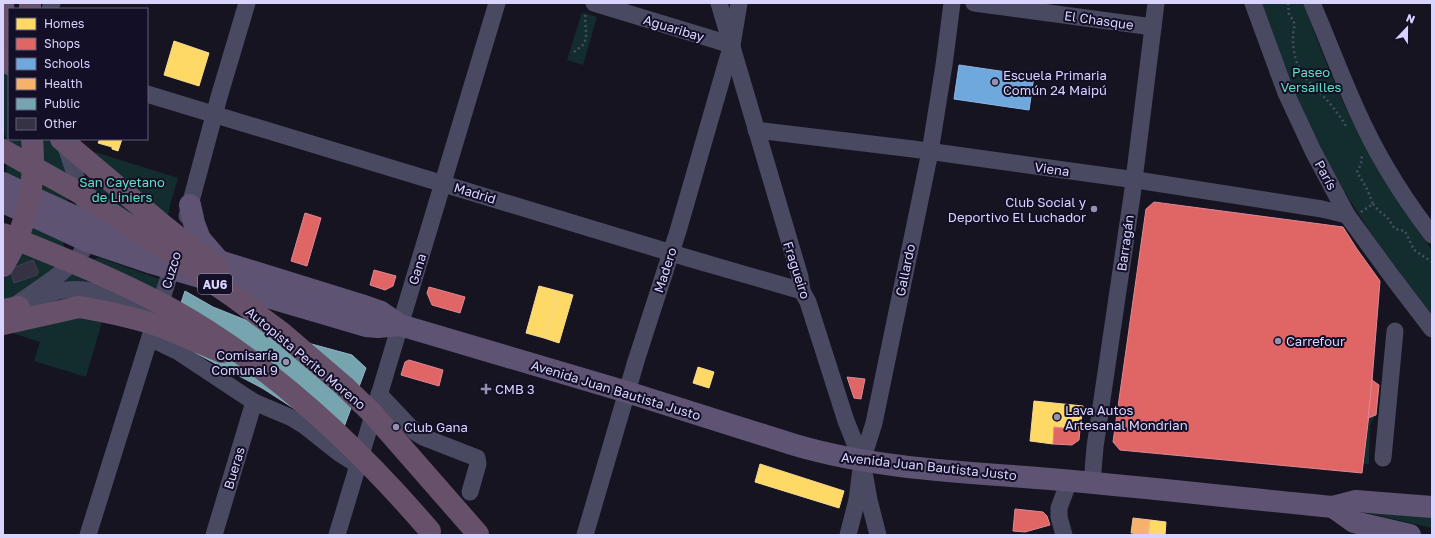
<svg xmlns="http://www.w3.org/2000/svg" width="1435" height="538" viewBox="0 0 1435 538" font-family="'Golos Text',sans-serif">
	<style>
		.green { fill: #132c2d }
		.homes { fill: #ffd966; stroke: #f4d894 }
		.shops { fill: #e06666; stroke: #de8794 }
		.schools { fill: #6fa8dc; stroke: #8fb5e6 }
		.health { fill: #f6b26b; stroke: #edbc97 }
		.public { fill: #76a5af; stroke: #94b3c7 }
		.building { fill: #343243; stroke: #433f54 }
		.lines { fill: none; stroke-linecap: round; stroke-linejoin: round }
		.path { stroke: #44505f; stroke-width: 2.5; stroke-dasharray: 2 3; stroke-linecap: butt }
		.minor { stroke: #4a4962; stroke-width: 17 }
		.major { stroke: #5e5373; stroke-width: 22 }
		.highway { stroke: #67516a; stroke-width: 22 }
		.highway-bridge { stroke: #67516a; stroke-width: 22 }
		.poi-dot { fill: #9591b1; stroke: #130f26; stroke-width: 1.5 }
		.labels { text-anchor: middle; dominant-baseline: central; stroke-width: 4; stroke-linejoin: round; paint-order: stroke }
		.shield { fill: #130f26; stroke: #9e99be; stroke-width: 1 }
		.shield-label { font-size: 12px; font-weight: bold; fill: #d9d4ff }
		.street-label { font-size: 13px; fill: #d9d4ff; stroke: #130f26 }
		.park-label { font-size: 13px; fill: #5fe0c0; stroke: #130f26 }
		.poi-label { font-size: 13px; fill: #d9d4ff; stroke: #130f26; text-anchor: start }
	</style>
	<rect width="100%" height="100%" fill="#161421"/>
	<!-- green -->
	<g class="green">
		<path d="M1262 3H1304L1314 32 1338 92 1360 137 1404 211 1432 250V315C1390 262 1350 207 1320 146 1297 100 1279 52 1262 3Z"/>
		<path d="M582 12 597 17 583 65 567 60Z"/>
		<path d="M3 49 9 70V139H25L24 181 6 172 7 143 3 128Z"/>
		<path d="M36 139H58L70 191 67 202 40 189Z"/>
		<path d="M95 152 178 178 170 205 165 231 95 210 87 178Z"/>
		<path d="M30 225 63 240 64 248 54 270 3 308V280L14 263Z"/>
		<path d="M97 258H101L159 279 158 290 63 284 56 280 92 260Z"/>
		<path d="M108 301 86 377 34 361 40 342 6 331Z"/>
		<path d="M1375 416 1371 423 1370 428 1369 464H1363L1368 418Z"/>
		<path d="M1363 512 1432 513V528Z"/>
	</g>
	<!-- homes -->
	<g class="homes">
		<path d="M174 41 209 53 199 86 164 75Z"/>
		<path d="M100 139H122L118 151 112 149V147L98 143Z"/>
		<path d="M539 286 558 291 544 338 526 333Z"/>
		<path d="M558 291 573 295 559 343 544 338Z"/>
		<path d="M698 367 714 372 709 388 693 383Z"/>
		<path d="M1034 401 1083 406 1080 430 1054 427 1053 444 1030 441Z"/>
		<path d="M760 464 844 491 839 508 755 482Z"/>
		<path d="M1150 520 1166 522 1165 535H1148Z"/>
	</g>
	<!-- shops -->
	<g class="shops">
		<path d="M1154 202 1343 227 1357 249 1380 281 1370 406 1362 473 1120 450 1113 442 1146 209Z"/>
		<path d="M305 213 321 218 307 266 291 261Z"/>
		<path d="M374 270 396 276 393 286 385 290 370 285Z"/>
		<path d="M429 287 465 297 460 313 432 305 427 293Z"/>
		<path d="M409 360 443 370 439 386 401 375 405 362Z"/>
		<path d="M847 377 865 379 861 399 854 398Z"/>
		<path d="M1372 380 1379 385 1376 415 1368 418Z"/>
		<path d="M1054 427 1080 430 1079 440 1072 445 1053 444Z"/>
		<path d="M1015 509 1043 512 1047 516 1050 525 1025 532 1013 531Z"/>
	</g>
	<!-- schools -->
	<path class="schools" d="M959 65 1034 76 1029 110 954 99Z"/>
	<!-- health -->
	<path class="health" d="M1133 518 1150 520 1148 535 1131 533Z"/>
	<!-- public -->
	<path class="public" d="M185 291 213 307 293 339 352 355 366 368 338 443 301 413 262 388 169 339Z"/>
	<!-- building -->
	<path class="building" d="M33 260 38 271 37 275 14 283 10 269Z"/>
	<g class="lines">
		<!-- path -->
		<g class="path">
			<path d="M1288 3 1289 15C1298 25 1293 26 1293 37 1293 46 1294 57 1298 65 1303 78 1315 87 1325 98 1333 107 1341 117 1347 128"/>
			<path d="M574 52C577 49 582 47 584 43 589 33 583 23 586 13"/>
			<path d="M1373 204 1379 211 1387 217 1395 229 1405 231 1414 250 1432 262"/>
			<path d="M1361 212 1373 204 1367 189 1357 172 1361 164 1362 155"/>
		</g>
		<!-- minor -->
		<g class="minor">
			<path d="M594 3 732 45"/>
			<path d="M719 3 800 277 802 291 808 302 846 421 862 461 869 500 878 535"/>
			<path d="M974 3 1153 27"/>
			<path d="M1253 3 1286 93 1313 151 1347 215 1393 278 1432 329"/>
			<path d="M1312 3C1335 57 1356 117 1386 167 1400 191 1415 213 1432 235"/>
			<path d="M50 9 52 3"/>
			<path d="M147 94 688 258 802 291"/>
			<path d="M756 130 913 149 1143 181 1322 209 1347 215"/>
			<path d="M64 141 84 201"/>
			<path d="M187 216 219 97 247 3"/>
			<path d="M30 301C40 298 50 293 59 291 92 284 127 302 157 312"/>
			<path d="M5 311 11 308C30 294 73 269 83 250 87 243 88 237 89 229"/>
			<path d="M150 338 177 351 254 402 292 418 305 426 339 453 358 465"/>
			<path d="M379 394 415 432 423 437 477 458 478 464 470 492"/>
			<path d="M1383 458 1395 331"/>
			<path d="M1092 483 1095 447 1132 196 1156 3"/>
			<path d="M88 535 175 257"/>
			<path d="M214 535 254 402"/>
			<path d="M337 535 497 3"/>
			<path d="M585 535 636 361 678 231 727 61 732 45 739 3"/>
			<path d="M848 535 857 500 862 461 874 423 930 152 944 65 952 3"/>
			<path d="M1064 535 1059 517V508L1069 481"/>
		</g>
		<!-- major -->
		<g class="major">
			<path d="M3 183 34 198 89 223 148 241"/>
			<path d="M3 202 87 241 152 263 366 326 378 327 400 325"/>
			<path d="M190 205 194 223 200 239 219 261"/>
			<path d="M197 255 219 261 361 305 381 312 400 325 627 392 795 445C877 469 964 472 1050 479 1144 487 1238 498 1333 507L1356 501 1432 507"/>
			<path d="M1333 507 1354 522 1410 535"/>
		</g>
		<!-- highway -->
		<g class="highway">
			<path d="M3 3 4 18 9 41"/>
			<path d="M30 9V3"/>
			<path d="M3 52 9 64"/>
			<path d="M3 324 79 307"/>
		</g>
		<!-- highway-bridge -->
		<g class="highway-bridge">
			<path d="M61 139 158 221 217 268"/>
			<path d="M3 150 78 192 132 227 232 296 281 332 344 386 373 414 478 534"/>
			<path d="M3 234C60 257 118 280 171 309 270 364 357 446 430 531"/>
			<path d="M3 266C27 227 36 184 32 139"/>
			<path d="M79 307C108 312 137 318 165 328 184 336 203 344 222 352"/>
			<path d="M3 310 19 307"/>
		</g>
	</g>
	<!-- markers -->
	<g class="poi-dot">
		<circle cx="995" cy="82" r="4"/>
		<circle cx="1094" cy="209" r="4"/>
		<circle cx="1278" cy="341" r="4"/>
		<circle cx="286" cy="362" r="4"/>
		<path d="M484 383h4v4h4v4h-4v4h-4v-4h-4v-4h4z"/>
		<circle cx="1057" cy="417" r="4"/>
		<circle cx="396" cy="427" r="4"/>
	</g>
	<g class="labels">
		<!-- shield labels -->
		<rect class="shield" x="198" y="274" width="34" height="20" rx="3"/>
		<g class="shield-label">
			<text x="215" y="284">AU6</text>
		</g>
		<!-- street labels -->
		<g class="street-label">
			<text transform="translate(1099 20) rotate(8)">El Chasque</text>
			<text transform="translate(674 28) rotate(17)">Aguaribay</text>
			<text transform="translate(1052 169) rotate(8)">Viena</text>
			<text transform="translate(1326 175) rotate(62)">París</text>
			<text transform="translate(475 193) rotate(17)">Madrid</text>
			<text transform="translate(1125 243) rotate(-82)">Barragán</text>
			<text transform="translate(417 269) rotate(-73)">Gana</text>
			<text transform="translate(171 270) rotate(-73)">Cuzco</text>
			<text transform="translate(665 270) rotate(-72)">Madero</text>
			<text transform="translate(797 270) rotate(72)">Fragueiro</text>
			<text transform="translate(905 270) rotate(-78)">Gallardo</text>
			<text transform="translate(306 358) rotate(40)">Autopista Perito Moreno</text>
			<text transform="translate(616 390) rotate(17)">Avenida Juan Bautista Justo</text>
			<text transform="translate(929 466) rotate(6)">Avenida Juan Bautista Justo</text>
			<text transform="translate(234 468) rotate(-73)">Bueras</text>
		</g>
		<!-- park labels -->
		<g class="park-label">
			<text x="1311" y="72">Paseo<tspan x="1311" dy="15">Versailles</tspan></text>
			<text x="122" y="182">San Cayetano<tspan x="122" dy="15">de Liniers</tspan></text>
		</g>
		<!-- poi labels -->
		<g class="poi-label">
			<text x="1003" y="75">Escuela Primaria<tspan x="1003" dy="15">Común 24 Maipú</tspan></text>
			<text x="1086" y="202" text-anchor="end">Club Social y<tspan x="1086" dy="15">Deportivo El Luchador</tspan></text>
			<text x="1286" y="341">Carrefour</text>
			<text x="278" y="355" text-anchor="end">Comisaría<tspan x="278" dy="15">Comunal 9</tspan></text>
			<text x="495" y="389">CMB 3</text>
			<text x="1065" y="410">Lava Autos<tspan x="1065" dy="15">Artesanal Mondrian</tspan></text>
			<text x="404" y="427">Club Gana</text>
		</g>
	</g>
	<!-- border -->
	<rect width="1435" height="538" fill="none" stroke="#d9d4ff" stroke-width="8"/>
	<!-- legend -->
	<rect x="8" y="8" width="140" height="132" fill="#130f26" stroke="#625e7d"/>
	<rect x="16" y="18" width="20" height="12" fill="#ffd966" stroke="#625e7d"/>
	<text x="44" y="28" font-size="12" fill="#d9d4ff">Homes</text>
	<rect x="16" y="38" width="20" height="12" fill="#e06666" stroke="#625e7d"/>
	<text x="44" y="48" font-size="12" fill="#d9d4ff">Shops</text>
	<rect x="16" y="58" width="20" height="12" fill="#6fa8dc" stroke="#625e7d"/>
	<text x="44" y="68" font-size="12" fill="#d9d4ff">Schools</text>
	<rect x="16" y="78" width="20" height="12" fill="#f6b26b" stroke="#625e7d"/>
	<text x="44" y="88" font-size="12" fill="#d9d4ff">Health</text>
	<rect x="16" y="98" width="20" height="12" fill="#76a5af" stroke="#625e7d"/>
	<text x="44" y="108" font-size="12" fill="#d9d4ff">Public</text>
	<rect x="16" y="118" width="20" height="12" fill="#343243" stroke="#625e7d"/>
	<text x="44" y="128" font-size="12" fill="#d9d4ff">Other</text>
	<!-- north arrow -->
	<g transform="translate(1407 28) rotate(22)" stroke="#130f26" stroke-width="3" paint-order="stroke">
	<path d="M0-3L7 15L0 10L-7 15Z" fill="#d9d4ff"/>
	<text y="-6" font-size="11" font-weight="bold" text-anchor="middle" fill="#d9d4ff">N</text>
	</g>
</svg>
